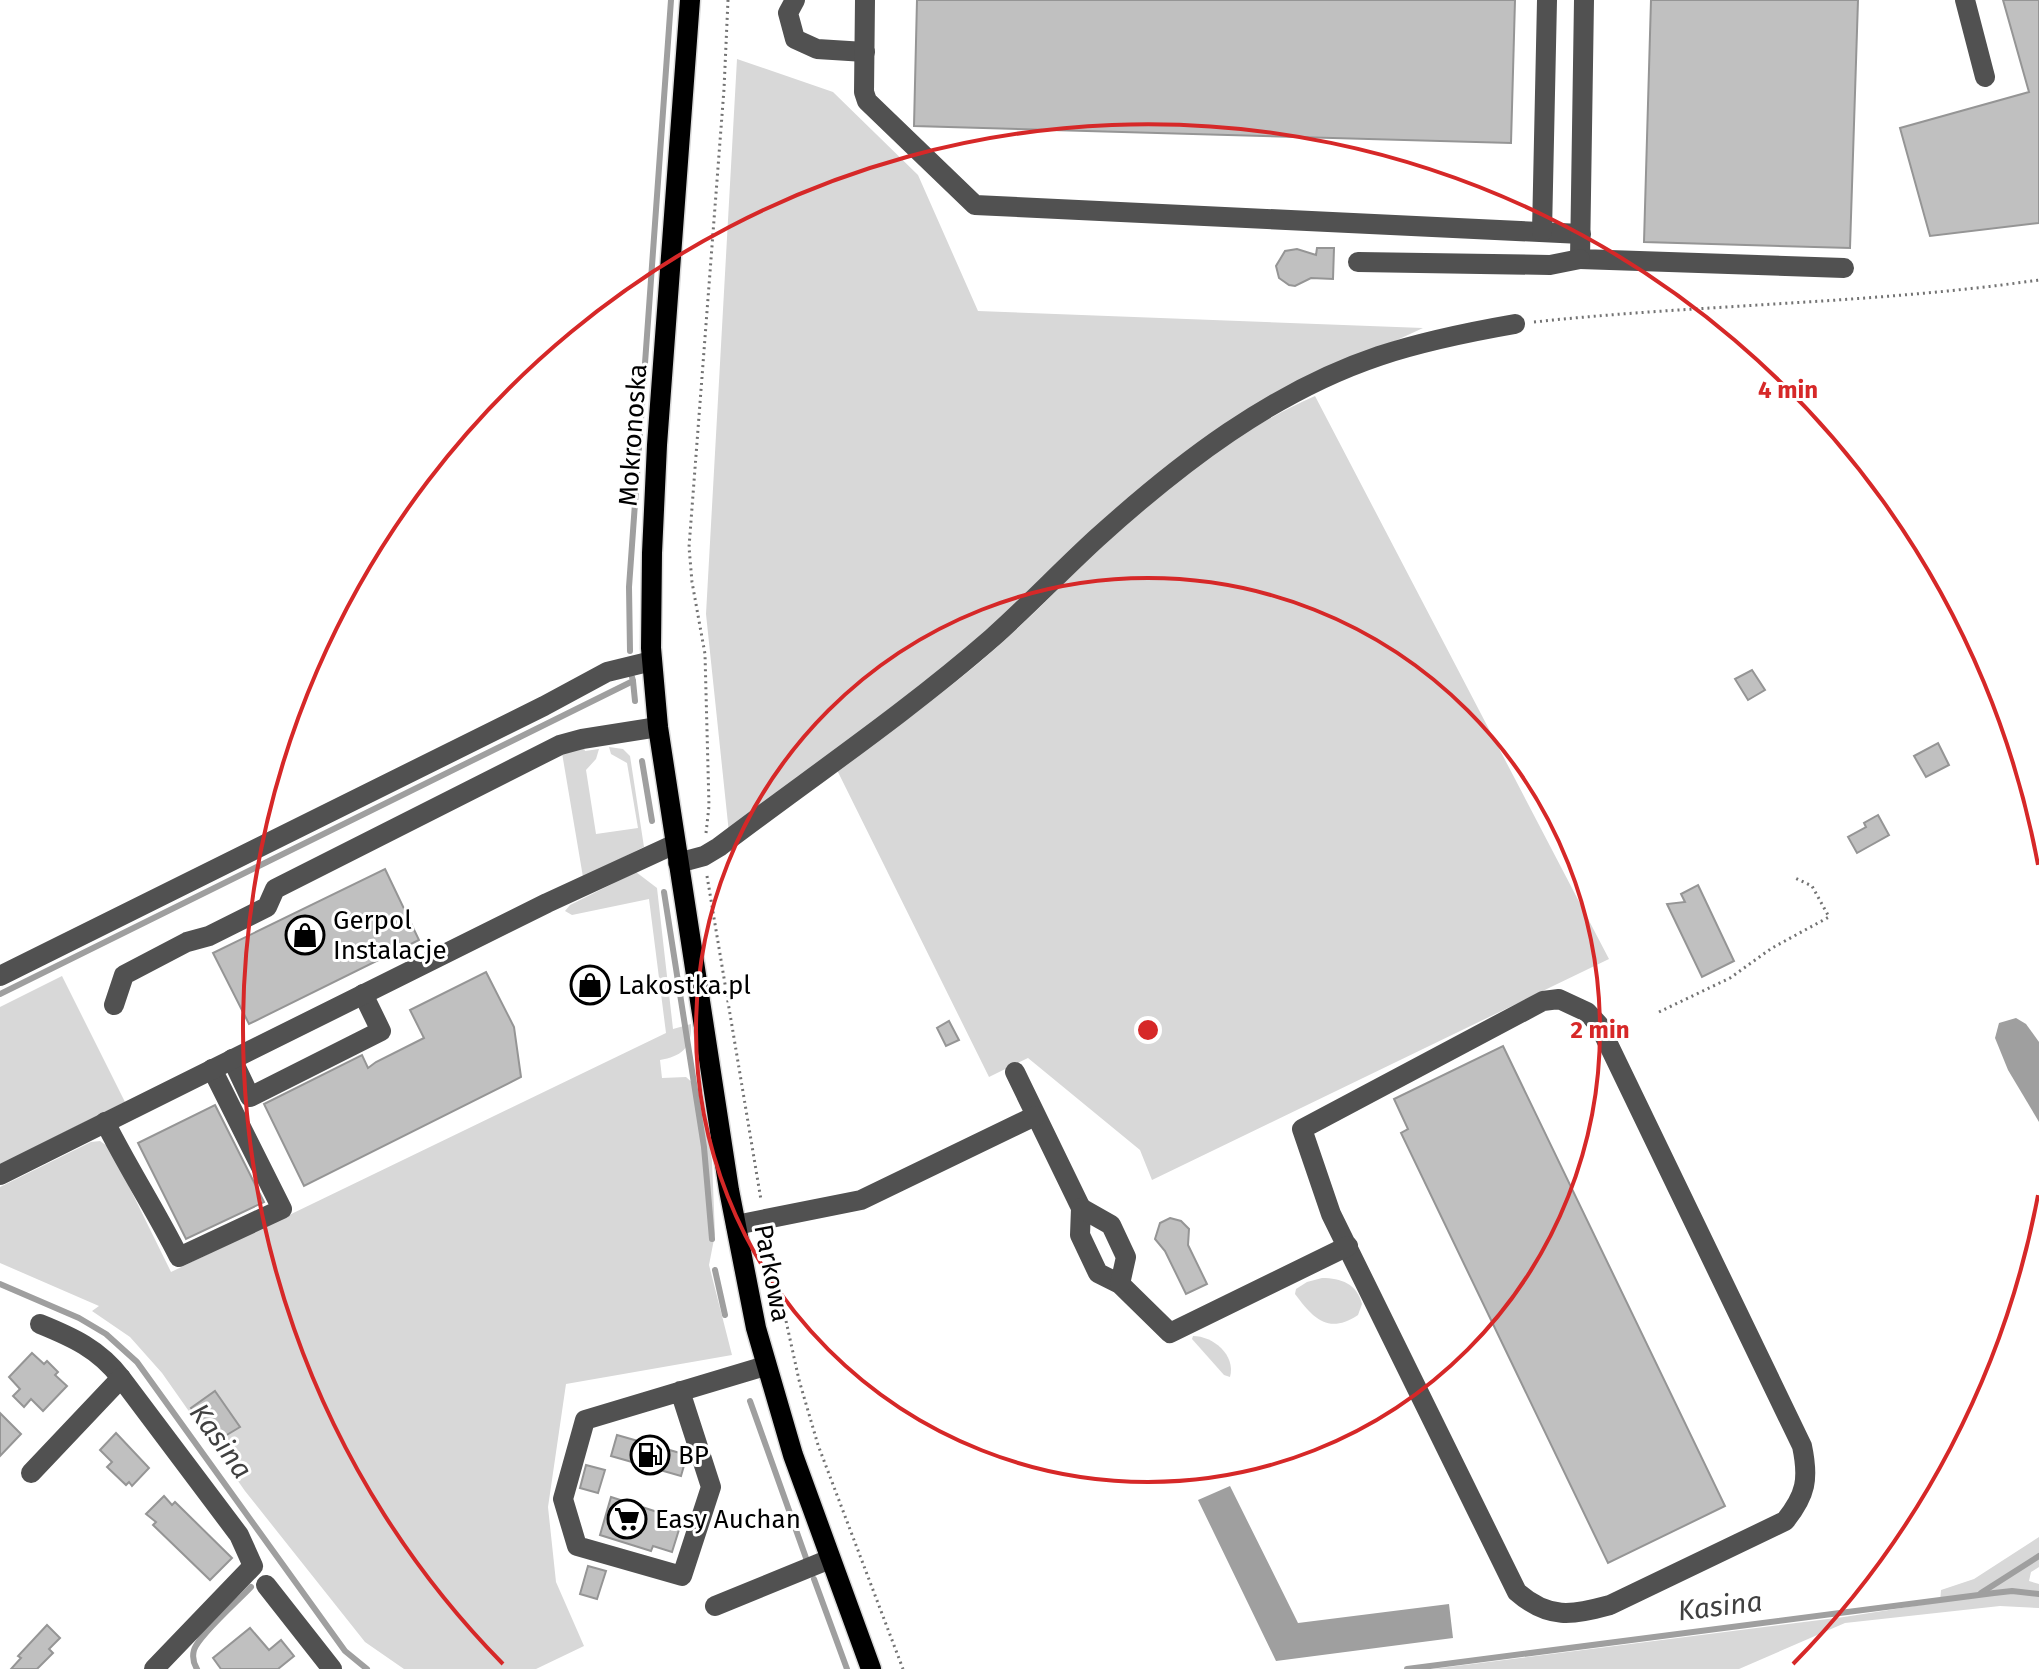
<svg xmlns="http://www.w3.org/2000/svg" width="2039" height="1669" viewBox="0 0 2039 1669" font-family="'Fira Sans',sans-serif">
	<style>
		.green { fill: #d8d8d8 }
		.water { fill: #9f9f9f }
		.lines { fill: none; stroke-linecap: round; stroke-linejoin: round }
		.stream { stroke: #9f9f9f; stroke-width: 6 }
		.building { fill: #c0c0c0; stroke: #959595; stroke-width: 2 }
		.major-casing { stroke: #dbdbdb; stroke-width: 23 }
		.path { stroke: #737373; stroke-width: 3; stroke-dasharray: 2 4; stroke-linecap: butt }
		.minor { stroke: #515151; stroke-width: 20 }
		.major { stroke: #000; stroke-width: 20 }
		.ring { fill: none; stroke: #d62828; stroke-width: 4 }
		.labels { text-anchor: middle; dominant-baseline: central; stroke-width: 6; stroke-linejoin: round; paint-order: stroke }
		.street-label { font-size: 26px; fill: #000; stroke: #fff }
		.poi-label { font-size: 26px; fill: #000; stroke: #fff; text-anchor: start }
		.water-label { font-size: 28px; font-style: italic; fill: #404040; stroke: #fff }
		.centre { fill: #d62828; stroke: #fff; stroke-width: 4 }
		.ring-label { font-size: 24px; text-anchor: middle; font-weight: bold; fill: #d62828; stroke: #fff; stroke-width: 6; stroke-linejoin: round; paint-order: stroke }
	</style>
	<rect width="100%" height="100%" fill="#fff"/>
	<!-- green -->
	<g class="green">
		<path d="M737 59 833 92 918 175 978 311 1423 328 1272 398 1033 598 729 833 706 614Z"/>
		<path d="M1315 396 1609 959 1152 1180 1140 1150 1028 1058 989 1077 837 770C900 725 963 680 1019 627 1055 594 1087 557 1124 525 1183 473 1243 428 1315 396Z"/>
		<path d="M609 747 623 749 630 756 644 847 583 877 562 753 584 748 585 751 599 749 596 759 586 770 596 834 638 828 627 763 611 754Z"/>
		<path d="M636 872 657 888 673 1029 691 1024C692 1048 682 1056 660 1060L662 1078 686 1077 696 1086 703 1102 712 1161 715 1234 709 1265 732 1355 566 1384 548 1507 556 1582 584 1646 536 1669H404L365 1642 245 1491 162 1373 130 1337 92 1311 99 1306 0 1263V1187L91 1142 100 1141 110 1148 171 1272 666 1033 649 899 572 915 565 911 570 905Z"/>
		<path d="M62 976 125 1102 0 1164V1007Z"/>
		<path d="M1322 1278C1341 1278 1357 1284 1362 1304L1358 1315C1328 1335 1313 1318 1295 1294L1296 1289 1307 1282Z"/>
		<path d="M1193 1336C1213 1336 1236 1355 1230 1377L1224 1375 1192 1339Z"/>
		<path d="M2039 1537V1567L2031 1572 2029 1581 2039 1584V1608L2000 1606 1845 1623 1739 1669H1433L1844 1617 1940 1602 1941 1590 1974 1579Z"/>
	</g>
	<!-- water -->
	<g class="water">
		<path d="M2016 1018 2026 1024 2039 1042V1122L2008 1070 1995 1038 1999 1023Z"/>
		<path d="M1230 1486 1298 1623 1449 1604 1453 1638 1276 1661 1198 1500Z"/>
	</g>
	<g class="lines">
		<!-- stream -->
		<g class="stream">
			<path d="M630 651 629 587 671 0"/>
			<path d="M633 681 635 701"/>
			<path d="M642 761 652 821"/>
			<path d="M664 892 704 1147 712 1239"/>
			<path d="M0 994 633 681 632 677"/>
			<path d="M715 1270 725 1315"/>
			<path d="M0 1284 79 1318 106 1334 137 1362 345 1651 367 1669"/>
			<path d="M750 1401 806 1558"/>
			<path d="M814 1579 847 1669"/>
			<path d="M1981 1593 2039 1556"/>
			<path d="M197 1669C194 1664 192 1657 194 1650 198 1636 239 1600 251 1587"/>
			<path d="M1407 1669 1994 1593 2012 1591 2039 1594"/>
		</g>
	</g>
	<!-- building -->
	<g class="building">
		<path d="M917 0H1515L1511 143 914 126Z"/>
		<path d="M1651 0H1858L1850 248 1644 242Z"/>
		<path d="M2003 0H2039V223L1930 236 1900 128 2029 92Z"/>
		<path d="M1317 248H1334L1333 279 1311 278 1295 286 1289 285 1279 278 1276 266 1285 251 1297 249 1316 255Z"/>
		<path d="M1752 670 1765 690 1748 700 1735 679Z"/>
		<path d="M1938 743 1949 765 1926 777 1914 756Z"/>
		<path d="M1878 815 1889 835 1857 853 1848 837 1866 827 1864 823Z"/>
		<path d="M385 869 419 940 249 1024 213 953Z"/>
		<path d="M1698 885 1734 961 1702 977 1667 904 1685 902 1681 894Z"/>
		<path d="M486 972 514 1027 521 1077 304 1186 264 1104 362 1055 368 1068 376 1062 424 1038 410 1010Z"/>
		<path d="M949 1021 959 1040 946 1046 937 1028Z"/>
		<path d="M1503 1046 1725 1506 1608 1563 1401 1133 1408 1129 1394 1099Z"/>
		<path d="M215 1105 264 1202 186 1239 138 1143Z"/>
		<path d="M1170 1218 1181 1221 1189 1229 1188 1245 1207 1284 1186 1294 1165 1251 1155 1239 1160 1223Z"/>
		<path d="M32 1353 44 1364 47 1361 58 1372 55 1375 67 1386 43 1411 31 1399 24 1407 13 1396 20 1389 9 1377Z"/>
		<path d="M215 1391 240 1427 215 1442 191 1408Z"/>
		<path d="M0 1413 21 1434 0 1456Z"/>
		<path d="M116 1433 149 1468 132 1486 129 1482 126 1485 107 1467 112 1462 100 1450Z"/>
		<path d="M617 1435 687 1455 681 1476 611 1456Z"/>
		<path d="M586 1465 605 1470 598 1493 580 1488Z"/>
		<path d="M164 1496 172 1505 175 1502 232 1558 210 1580 153 1525 156 1522 146 1514Z"/>
		<path d="M611 1497 682 1520 672 1552 653 1546 651 1551 600 1535Z"/>
		<path d="M588 1566 606 1571 597 1599 580 1594Z"/>
		<path d="M47 1625 60 1638 49 1649 53 1653 37 1669H11L21 1658 18 1656Z"/>
		<path d="M250 1628 269 1650 281 1640 294 1656 278 1669H221L213 1658Z"/>
	</g>
	<g class="lines">
		<!-- major casing -->
		<g class="major-casing">
			<path id="major" d="M690 0 657 445 652 553 651 648 658 727 729 1190 756 1328 793 1455 871 1669"/>
		</g>
		<!-- path -->
		<g class="path">
			<path d="M1534 322C1702 304 1872 304 2039 280"/>
			<path d="M706 833 709 806 705 654 692 582 689 547 724 89 728 0"/>
			<path d="M707 876 761 1200"/>
			<path d="M1659 1012 1730 978 1772 948 1829 917 1812 886 1793 877"/>
			<path d="M768 1239 799 1380 818 1445 903 1669"/>
		</g>
		<!-- minor -->
		<g class="minor">
			<path d="M795 0 788 13 795 39 817 49 865 52"/>
			<path d="M865 0 864 92 867 101 975 205 1581 234"/>
			<path d="M1584 0 1580 259 1844 268"/>
			<path d="M1965 0 1985 77"/>
			<path d="M1542 232 1547 0"/>
			<path d="M1358 262 1550 265 1580 259"/>
			<path d="M678 863 704 856 719 847C810 778 906 713 992 638 1028 606 1062 570 1097 538 1180 463 1272 392 1379 356 1424 341 1469 332 1515 324"/>
			<path d="M0 976 544 706 607 672 652 661"/>
			<path d="M1559 999 1587 1012 1599 1025 1802 1446C1809 1479 1806 1495 1785 1521L1610 1605C1572 1615 1549 1620 1517 1592L1331 1214 1302 1129 1543 1001Z"/>
			<path d="M114 1005 124 975 187 942 209 936 267 907 275 889 560 745 582 739 658 727"/>
			<path d="M232 1059 250 1097 381 1031 363 994"/>
			<path d="M1015 1072 1081 1208 1080 1235 1098 1273 1120 1284 1170 1333 1348 1246"/>
			<path d="M105 1122C128 1168 156 1211 179 1257L282 1209 212 1069"/>
			<path d="M0 1175 547 903 675 844"/>
			<path d="M1081 1208 1111 1225 1126 1257 1120 1284"/>
			<path d="M736 1225 861 1200 1035 1116"/>
			<path d="M40 1324C72 1337 99 1349 121 1378"/>
			<path d="M680 1391 711 1487 682 1576 577 1546 563 1499 585 1420 765 1366"/>
			<path d="M31 1473 121 1378 239 1535 253 1566 154 1669"/>
			<path d="M266 1585 332 1669"/>
			<path d="M715 1606 830 1559"/>
		</g>
		<!-- major -->
		<use href="#major" class="major"/>
	</g>
	<!-- distance rings -->
	<g class="ring">
		<circle cx="1148" cy="1030" r="452"/>
		<path d="M2038 1195A905 905 0 0 1 1793 1664M503 1664A905 905 0 1 1 2038 865"/>
	</g>
	<!-- icons -->
	<defs>
		<g id="shop-ring" transform="scale(2)"><circle r="9.5" fill="#fff" stroke="#000" stroke-width="1.5"/><path d="M-5-2.5h2.3a2.7 3.5 0 0 1 5.4 0H5L5.5 6h-11ZM-1.5-2.5h3a1.5 2.3 0 0 0-3 0Z" fill="#000"/></g>
		<g id="fuel-ring" transform="scale(2)"><circle r="9.5" fill="#fff" stroke="#000" stroke-width="1.5"/><path d="M-5.5-6h7V0h2V4h1.3V-2.5L3-4.5l.8-.8L6-3V5H2.5V1h-1V6h-7ZM-4.2-4.7v3.2H.2V-4.7Z" fill="#000"/></g>
		<g id="supermarket-ring" transform="scale(2)"><circle r="9.5" fill="#fff" stroke="#000" stroke-width="1.5"/><path d="M-6-5.5h2.5l.6 2H6L4.5 2H-2.5L-4.4-4H-6ZM-1.5 3.2a1.3 1.3 0 1 0 .1 0ZM3 3.2a1.3 1.3 0 1 0 .1 0Z" fill="#000"/></g>
	</defs>
	<g fill-rule="evenodd">
		<use href="#shop-ring" x="305" y="935"/>
		<use href="#shop-ring" x="590" y="985"/>
		<use href="#fuel-ring" x="650" y="1455"/>
		<use href="#supermarket-ring" x="627" y="1519"/>
	</g>
	<g class="labels">
		<!-- street labels -->
		<g class="street-label">
			<text transform="translate(633 435) rotate(-86)">Mokronoska</text>
			<text transform="translate(772 1273) rotate(79)">Parkowa</text>
		</g>
		<!-- poi labels -->
		<g class="poi-label">
			<text x="333" y="920">Gerpol<tspan x="333" dy="30">Instalacje</tspan></text>
			<text x="618" y="985">Lakostka.pl</text>
			<text x="678" y="1455">BP</text>
			<text x="655" y="1519">Easy Auchan</text>
		</g>
		<!-- water labels -->
		<g class="water-label">
			<text transform="translate(221 1441) rotate(54)">Kasina</text>
			<text transform="translate(1720 1606) rotate(-7)">Kasina</text>
		</g>
	</g>
	<circle cx="1148" cy="1030" r="12" class="centre"/>
	<g class="ring-label">
		<text x="1788" y="398">4 min</text>
		<text x="1600" y="1038">2 min</text>
	</g>
</svg>
